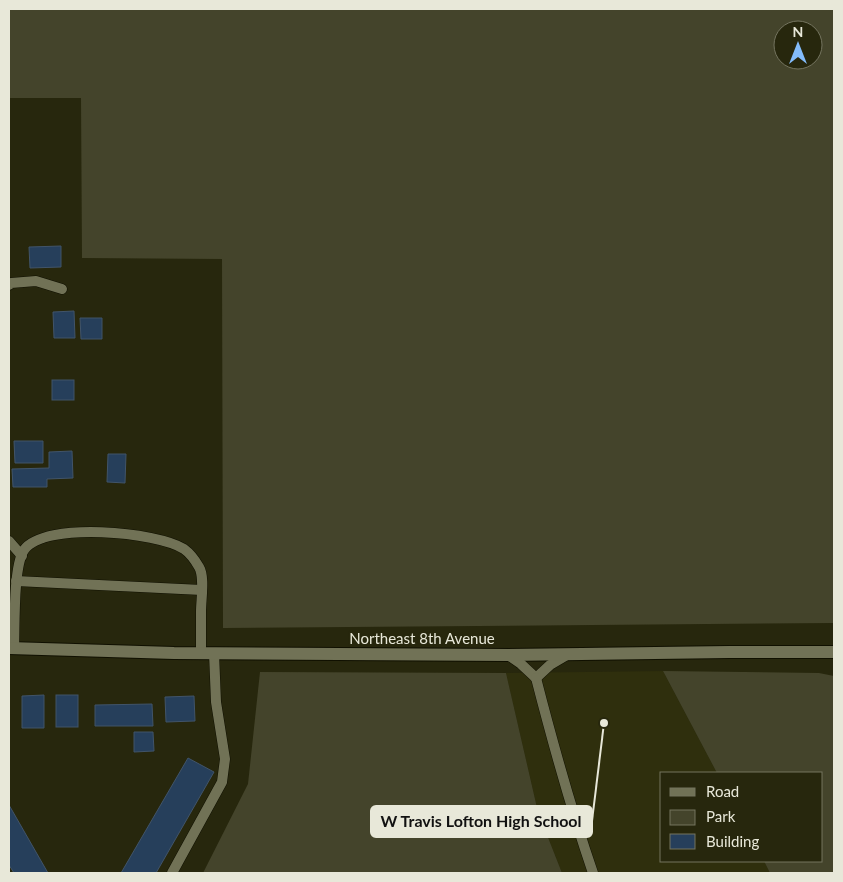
<svg xmlns="http://www.w3.org/2000/svg" width="843" height="882" viewBox="0 0 843 882" font-family="Lato,sans-serif">
	<style>
		.built { fill: #2f2f0d }
		.green { fill: #44442b; fill-rule: evenodd }
		.building { fill: #263f5b; stroke: #415469 }
		.lines { fill: none; stroke-linecap: round; stroke-linejoin: round }
		.service-casing { stroke: #101000; stroke-width: 11 }
		.minor-casing { stroke: #101000; stroke-width: 14 }
		.service { stroke: #717256; stroke-width: 10 }
		.minor { stroke: #717256; stroke-width: 12 }
		.labels { text-anchor: middle; dominant-baseline: central; stroke-width: 4.5; stroke-linejoin: round; paint-order: stroke }
		.street-label { font-size: 15px; fill: #e8e8d9; stroke: #27270d }
		.leader { fill: none; stroke: #e8e8d9; stroke-width: 2 }
		.callout-dot { fill: #e8e8d9; stroke: #27270d; stroke-width: 2 }
		.callout { fill: #e8e8d9; stroke: #e8e8d9; stroke-width: 2 }
		.callout-label { font-size: 16px; text-anchor: middle; font-weight: bold; fill: #111 }
	</style>
	<rect width="100%" height="100%" fill="#27270d"/>
	<!-- built -->
	<path class="built" d="M663 671 717 773H662V861H764L770 873H562L538 812 506 673Z"/>
	<!-- green -->
	<g class="green">
		<path d="M9 9H834V623L223 628 222 259 82 258 81 98H9ZM783 30H813V60H783Z"/>
		<path d="M663 671 819 673 834 676V873H770L764 861H822V773H717Z"/>
		<path d="M260 672 506 673 538 812 562 873H203L248 784Z"/>
	</g>
	<!-- building -->
	<g class="building">
		<path d="M61 246V267L30 268 29 247Z"/>
		<path d="M74 311 75 338H54L53 312Z"/>
		<path d="M80 318H102V339H81Z"/>
		<rect x="52" y="380" width="22" height="20"/>
		<path d="M14 441H43V463H15Z"/>
		<path d="M72 451 73 478 47 479V487H13L12 469 49 468V452Z"/>
		<path d="M108 454H126L125 483 107 482Z"/>
		<path d="M44 695V728H22V696Z"/>
		<rect x="56" y="695" width="22" height="32"/>
		<path d="M194 696 195 721 166 722 165 697Z"/>
		<path d="M152 704 153 726H95V705Z"/>
		<path d="M134 732H153L154 751 134 752Z"/>
		<path d="M188 758 214 772 156 873H121Z"/>
		<path d="M9 805 48 873H14L9 865Z"/>
	</g>
	<g class="lines">
		<!-- service casing -->
		<g class="service-casing">
			<g id="service">
				<path d="M9 285 11 283 36 281 62 289"/>
				<path d="M9 541 22 556"/>
				<path d="M16 581 202 590"/>
				<path d="M14 648C15 626 13 567 24 550 45 521 157 532 184 549 191 554 195 560 199 567 205 577 201 599 201 612 201 625 201 639 201 653"/>
				<path d="M508 655 521 664 536 678 550 665 567 655"/>
				<path d="M536 678C553 744 571 809 593 873"/>
				<path d="M172 873 222 782 225 759 216 702 214 653"/>
			</g>
		</g>
		<!-- minor casing -->
		<g class="minor-casing">
			<path id="minor" d="M9 648 174 653 508 655 729 652H834"/>
		</g>
		<!-- service -->
		<use href="#service" class="service"/>
		<!-- minor -->
		<use href="#minor" class="minor"/>
	</g>
	<g class="labels">
		<!-- street labels -->
		<g class="street-label">
			<text x="422" y="638">Northeast 8th Avenue</text>
		</g>
	</g>
	<!-- callouts -->
	<path class="leader" d="M604 723L592 821"/>
	<circle class="callout-dot" cx="604" cy="723" r="5"/>
	<rect class="callout" x="371" y="806" width="221" height="31" rx="5"/>
	<g class="callout-label">
		<text x="481" y="827">W Travis Lofton High School</text>
	</g>
	<!-- border -->
	<rect width="843" height="882" fill="none" stroke="#e8e8d9" stroke-width="20"/>
	<!-- legend -->
	<rect x="660" y="772" width="162" height="90" fill="#27270d" stroke="#74745f"/>
	<rect x="670" y="788" width="25" height="8" fill="#717256" stroke="#74745f"/>
	<text x="706" y="797" font-size="15" fill="#e8e8d9">Road</text>
	<rect x="670" y="810" width="25" height="15" fill="#44442b" stroke="#74745f"/>
	<text x="706" y="822" font-size="15" fill="#e8e8d9">Park</text>
	<rect x="670" y="834" width="25" height="15" fill="#263f5b" stroke="#74745f"/>
	<text x="706" y="847" font-size="15" fill="#e8e8d9">Building</text>
	<!-- north arrow -->
	<g transform="translate(798 45)"><circle r="24" fill="#27270d" stroke="#74745f"/>
	<path d="M0-4L9 19L0 12L-9 19Z" fill="#83bcfb"/>
	<text y="-8" font-size="14" font-weight="bold" text-anchor="middle" fill="#e8e8d9">N</text>
	</g>
</svg>
